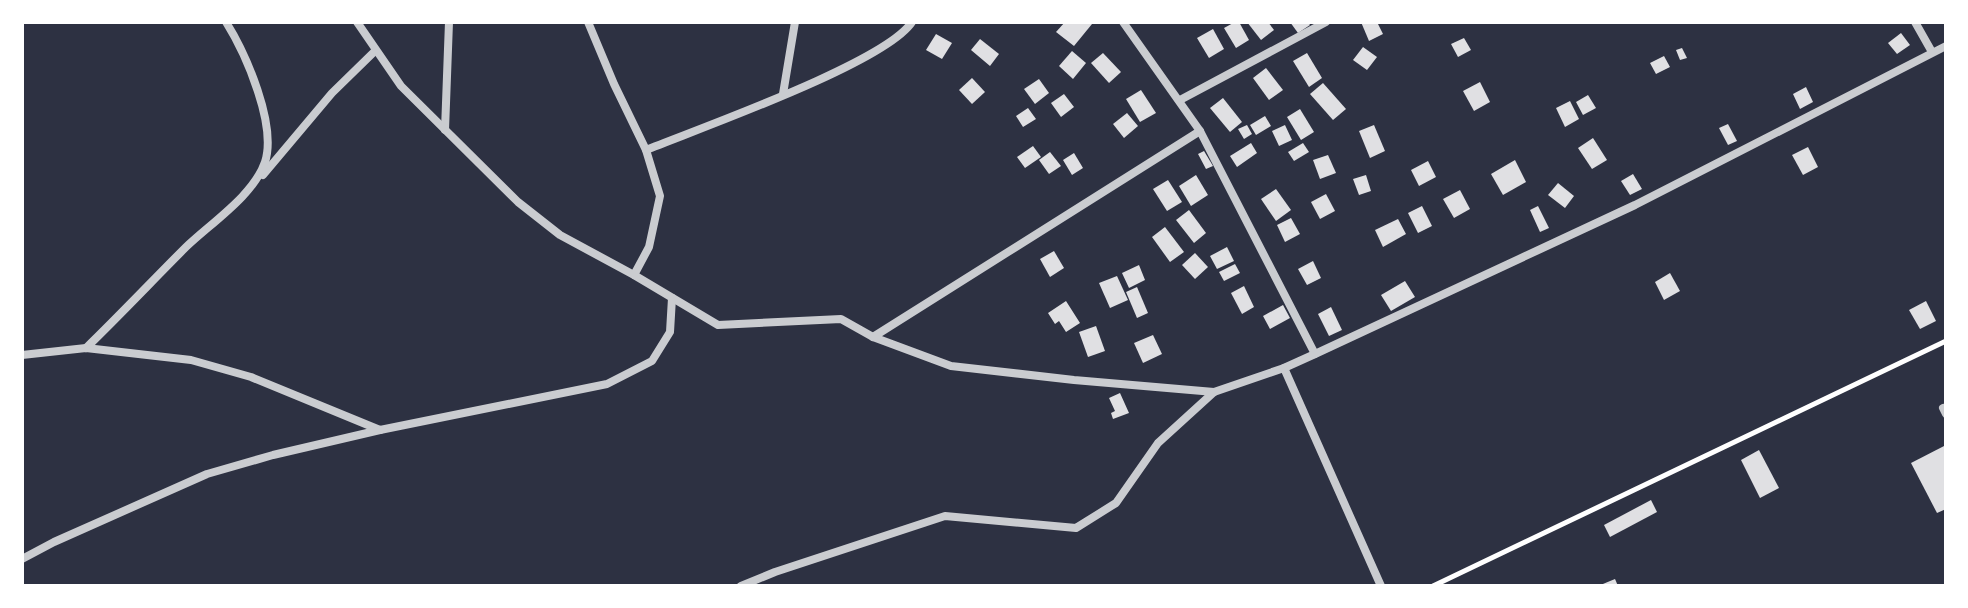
<svg xmlns="http://www.w3.org/2000/svg" width="1968" height="608" viewBox="0 0 1968 608" font-family="'Roboto Condensed',sans-serif">
	<style>
		.building { fill: #e0e0e3 }
		.lines { fill: none; stroke-linecap: round; stroke-linejoin: round }
		.path { stroke: #fff; stroke-width: 5 }
		.minor { stroke: #caccd0; stroke-width: 8 }
	</style>
	<rect width="100%" height="100%" fill="#2d3142"/>
	<!-- building -->
	<g class="building">
		<path d="M1065 22H1089L1092 24 1074 46 1056 32Z"/>
		<path d="M1235 22H1239L1249 40 1236 48 1224 28Z"/>
		<path d="M1247 22H1268L1274 30 1261 40Z"/>
		<path d="M1290 22H1308L1310 25 1298 33Z"/>
		<path d="M1361 22H1377L1383 34 1369 41Z"/>
		<path d="M1213 29 1224 49 1209 58 1197 38Z"/>
		<path d="M1901 33 1910 45 1897 54 1888 43Z"/>
		<path d="M936 34 952 43 942 59 926 50Z"/>
		<path d="M1464 38 1471 50 1458 57 1451 44Z"/>
		<path d="M980 39 999 54 990 66 971 50Z"/>
		<path d="M1363 47 1377 57 1367 70 1353 60Z"/>
		<path d="M1682 48 1687 58 1680 60 1676 50Z"/>
		<path d="M1072 51 1086 63 1073 79 1059 66Z"/>
		<path d="M1103 53 1121 72 1109 83 1091 63Z"/>
		<path d="M1307 53 1322 78 1309 87 1293 61Z"/>
		<path d="M1664 56 1670 67 1656 74 1650 63Z"/>
		<path d="M1266 68 1283 90 1269 100 1253 78Z"/>
		<path d="M972 78 985 92 972 104 959 90Z"/>
		<path d="M1039 79 1049 93 1035 104 1024 89Z"/>
		<path d="M1480 82 1490 102 1474 111 1463 91Z"/>
		<path d="M1323 83 1346 109 1333 120 1310 94Z"/>
		<path d="M1806 87 1813 102 1800 109 1793 94Z"/>
		<path d="M1141 90 1156 113 1140 122 1126 99Z"/>
		<path d="M1064 94 1074 107 1061 117 1051 103Z"/>
		<path d="M1588 95 1596 108 1583 115 1576 102Z"/>
		<path d="M1223 98 1242 122 1230 132 1210 108Z"/>
		<path d="M1570 101 1579 119 1565 127 1556 108Z"/>
		<path d="M1028 108 1036 119 1023 127 1016 116Z"/>
		<path d="M1300 109 1314 132 1301 140 1287 117Z"/>
		<path d="M1127 113 1138 126 1124 138 1113 124Z"/>
		<path d="M1265 116 1271 126 1256 135 1250 125Z"/>
		<path d="M1728 124 1737 141 1728 145 1719 128Z"/>
		<path d="M1247 125 1252 134 1244 139 1238 129Z"/>
		<path d="M1285 125 1292 140 1279 146 1272 131Z"/>
		<path d="M1374 125 1385 151 1370 158 1359 131Z"/>
		<path d="M1593 138 1607 160 1592 169 1578 148Z"/>
		<path d="M1251 143 1257 153 1237 167 1230 156Z"/>
		<path d="M1303 143 1309 152 1294 161 1288 152Z"/>
		<path d="M1033 146 1041 157 1025 168 1017 157Z"/>
		<path d="M1808 147 1818 167 1803 175 1792 155Z"/>
		<path d="M1204 151 1213 166 1206 169 1198 154Z"/>
		<path d="M1050 152 1061 166 1049 174 1039 160Z"/>
		<path d="M1074 153 1083 168 1072 175 1063 160Z"/>
		<path d="M1328 155 1336 173 1320 179 1313 160Z"/>
		<path d="M1515 160 1526 182 1503 195 1491 174Z"/>
		<path d="M1428 161 1436 177 1419 186 1411 170Z"/>
		<path d="M1633 174 1642 189 1630 195 1621 181Z"/>
		<path d="M1196 175 1208 195 1191 206 1179 186Z"/>
		<path d="M1366 175 1371 191 1359 195 1353 179Z"/>
		<path d="M1168 180 1182 202 1167 211 1153 189Z"/>
		<path d="M1558 183 1574 196 1565 208 1548 195Z"/>
		<path d="M1276 189 1291 210 1276 221 1261 199Z"/>
		<path d="M1460 190 1470 209 1454 218 1443 199Z"/>
		<path d="M1326 194 1335 211 1320 219 1311 202Z"/>
		<path d="M1422 206 1432 226 1418 233 1408 213Z"/>
		<path d="M1538 206 1549 228 1540 232 1530 210Z"/>
		<path d="M1189 210 1206 233 1194 243 1176 220Z"/>
		<path d="M1291 218 1300 234 1285 242 1277 225Z"/>
		<path d="M1398 219 1406 234 1383 247 1375 230Z"/>
		<path d="M1165 227 1184 252 1170 262 1152 237Z"/>
		<path d="M1227 247 1234 261 1217 269 1210 256Z"/>
		<path d="M1054 251 1064 268 1050 277 1040 259Z"/>
		<path d="M1195 253 1208 267 1195 279 1182 265Z"/>
		<path d="M1313 261 1321 278 1307 285 1298 269Z"/>
		<path d="M1235 264 1240 273 1224 281 1219 272Z"/>
		<path d="M1139 265 1145 280 1129 288 1122 273Z"/>
		<path d="M1670 273 1680 291 1664 300 1655 282Z"/>
		<path d="M1117 276 1128 300 1110 308 1099 283Z"/>
		<path d="M1405 281 1415 297 1391 311 1381 295Z"/>
		<path d="M1244 286 1254 307 1242 314 1231 293Z"/>
		<path d="M1137 287 1148 313 1137 318 1126 292Z"/>
		<path d="M1066 301 1080 323 1066 332 1059 321 1055 324 1048 313Z"/>
		<path d="M1926 301 1936 321 1920 329 1909 310Z"/>
		<path d="M1283 305 1290 318 1270 329 1263 316Z"/>
		<path d="M1331 307 1342 330 1329 336 1318 314Z"/>
		<path d="M1096 326 1105 351 1088 357 1079 332Z"/>
		<path d="M1153 335 1162 354 1143 363 1134 343Z"/>
		<path d="M1120 393 1129 413 1113 419 1111 413 1115 411 1109 398Z"/>
		<path d="M1946 445V509L1937 513 1911 463Z"/>
		<path d="M1759 450 1779 488 1760 498 1741 460Z"/>
		<path d="M1651 500 1657 512 1610 537 1604 525Z"/>
		<path d="M1615 579 1618 586H1598Z"/>
	</g>
	<g class="lines">
		<!-- path -->
		<path class="path" d="M1433 586 1946 341"/>
		<!-- minor -->
		<g class="minor">
			<path d="M357 22 401 86 518 202 560 235 634 275 718 325 841 319 873 337 951 366 1074 380 1214 392"/>
			<path d="M588 22 614 84 646 150 660 196 649 247 634 275"/>
			<path d="M1123 22 1200 131 1315 354"/>
			<path d="M1915 22 1932 52"/>
			<path d="M783 94 795 22"/>
			<path d="M1180 100 1326 22"/>
			<path d="M445 130 449 22"/>
			<path d="M646 150C700 128 885 63 912 22"/>
			<path d="M263 175 332 93 375 51"/>
			<path d="M873 337 1200 131"/>
			<path d="M86 348C120 315 153 280 186 247 211 223 254 195 265 162 277 125 246 54 226 22"/>
			<path d="M22 355 86 348 191 360 251 377 380 430 607 384 652 361 670 332 672 298"/>
			<path d="M1284 368 1381 586"/>
			<path d="M1943 408 1946 414"/>
			<path d="M22 559 54 542 207 474 273 455 380 430"/>
			<path d="M741 586 775 572 945 516 1076 528 1116 503 1158 443 1214 392 1284 368 1315 354 1635 205 1946 46"/>
		</g>
	</g>
	<!-- border -->
	<rect width="1968" height="608" fill="none" stroke="#ffffff" stroke-width="48"/>
</svg>
